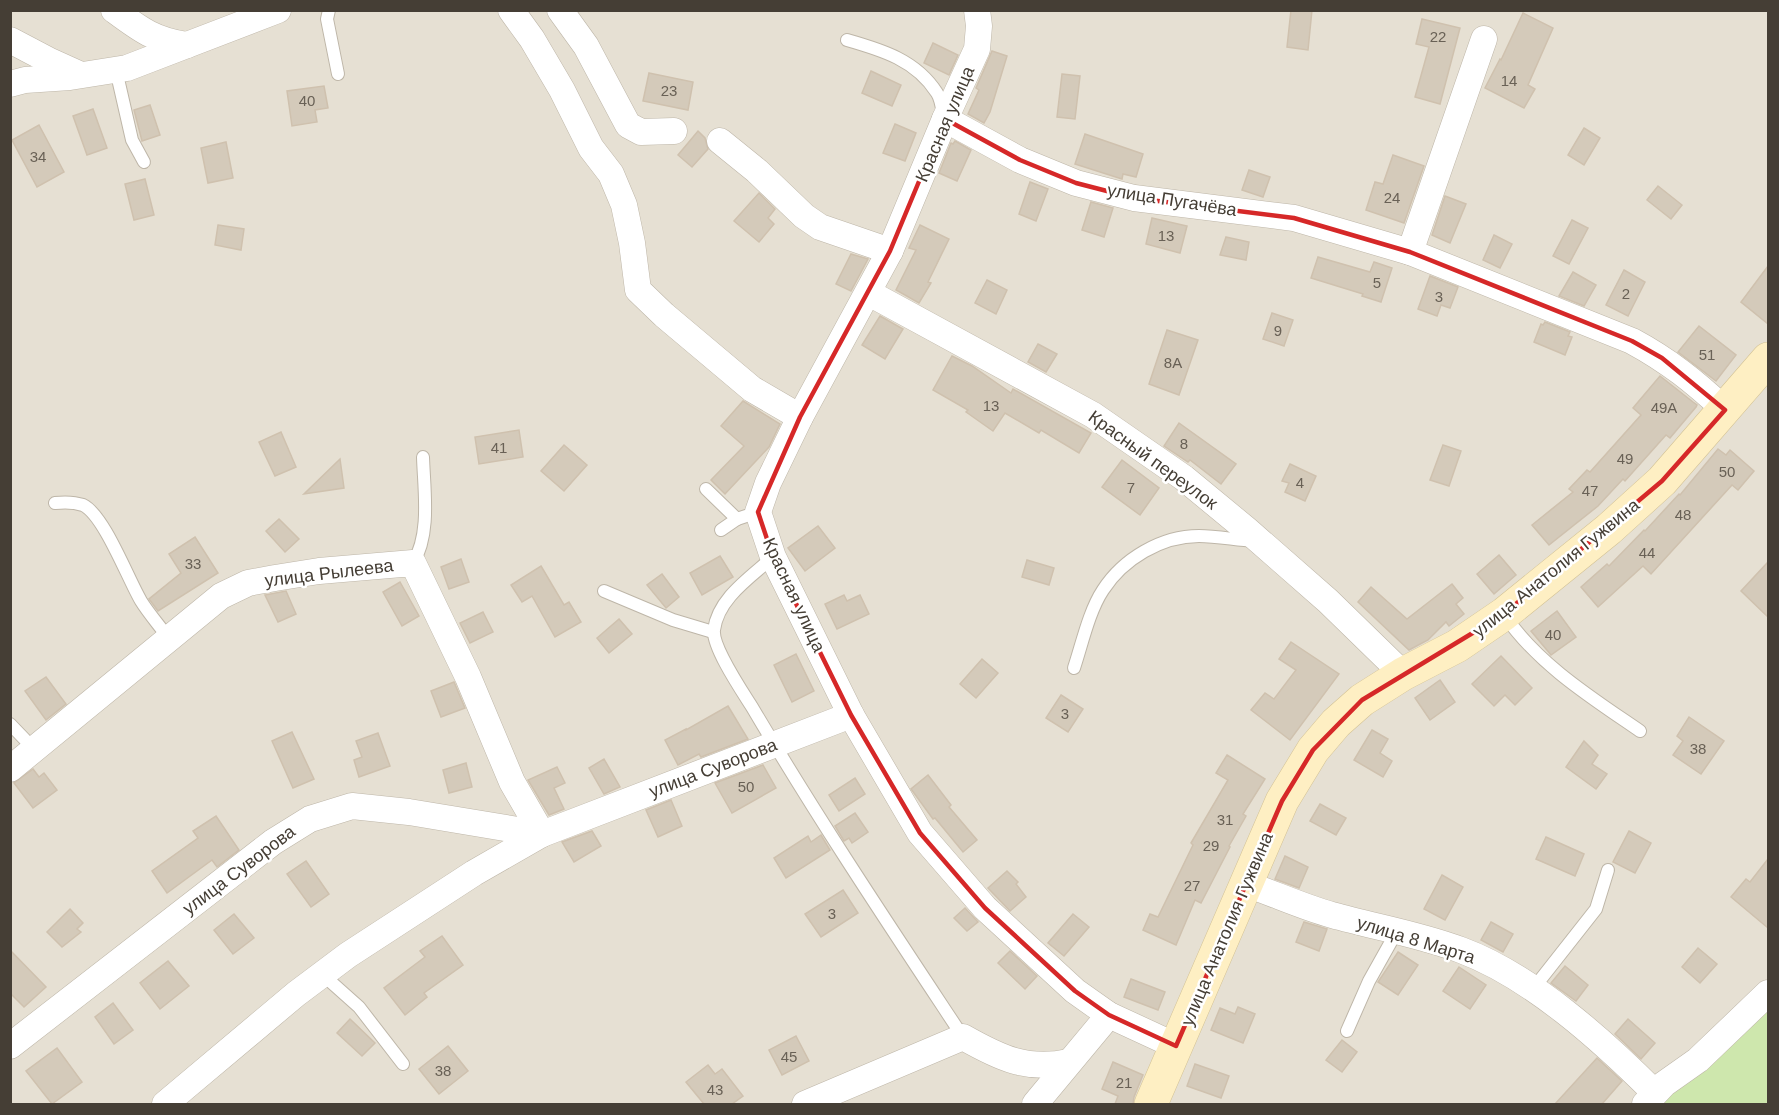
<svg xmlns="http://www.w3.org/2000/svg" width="1779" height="1115" viewBox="0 0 1779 1115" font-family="Arial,sans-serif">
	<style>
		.residential { fill: #e6e0d3 }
		.green { fill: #cee7ad }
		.building { fill: #d4caba; stroke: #cfc1ae; stroke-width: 1.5 }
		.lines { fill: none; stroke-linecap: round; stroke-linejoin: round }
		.lane-casing { stroke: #beb6a8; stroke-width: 14 }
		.street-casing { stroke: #beb6a8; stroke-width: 27 }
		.secondary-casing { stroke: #d3c295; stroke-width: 34 }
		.lane { stroke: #fff; stroke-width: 12 }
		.street { stroke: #fff; stroke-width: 26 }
		.secondary { stroke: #feefc3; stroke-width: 33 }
		.marked { fill: none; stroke: #d62828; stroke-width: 4.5; stroke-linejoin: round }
		.labels { text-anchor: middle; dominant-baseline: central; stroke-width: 5; stroke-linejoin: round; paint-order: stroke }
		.number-label { font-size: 15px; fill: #696156 }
		.street-label { font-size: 18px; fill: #453e35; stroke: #fff }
	</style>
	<rect width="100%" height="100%" fill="#f2eee5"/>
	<!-- residential -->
	<path class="residential" d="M10 11H1768V1104H11Z"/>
	<!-- green -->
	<path class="green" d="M1768 1000V1104H1660Z"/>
	<!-- building -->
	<g class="building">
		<path d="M1291 10H1312L1308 50 1287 47Z"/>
		<path d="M1523 13 1553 28 1528 85 1535 89 1524 108 1485 88 1500 59 1501 60Z"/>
		<path d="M1422 19 1460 28 1440 104 1415 97 1429 47 1416 44Z"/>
		<path d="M933 43 958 55 949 75 924 63Z"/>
		<path d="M992 51 1007 56 990 112 984 123 968 114 979 90 976 88Z"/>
		<path d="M871 71 901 85 892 106 862 93Z"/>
		<path d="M649 73 693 82 688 110 643 101Z"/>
		<path d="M1062 74 1080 76 1075 119 1057 117Z"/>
		<path d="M324 86 328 108 315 110 317 122 292 126 287 91Z"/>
		<path d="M150 105 160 135 142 141 134 110Z"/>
		<path d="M93 109 107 148 87 155 73 116Z"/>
		<path d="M895 124 916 133 905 161 883 153Z"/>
		<path d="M39 125 64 172 37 187 12 140Z"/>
		<path d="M1584 128 1600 138 1584 165 1568 155Z"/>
		<path d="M698 131 705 138 708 149 692 167 678 155Z"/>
		<path d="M1085 134 1143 154 1136 177 1123 174 1122 179 1075 164Z"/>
		<path d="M955 141 971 150 957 181 939 173 951 143 953 144Z"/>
		<path d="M226 142 233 178 208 183 201 148Z"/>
		<path d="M1393 155 1424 166 1404 223 1366 210 1375 182 1383 184Z"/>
		<path d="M1249 170 1270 177 1263 197 1242 190Z"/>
		<path d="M145 179 154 215 134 220 125 184Z"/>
		<path d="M1030 182 1048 189 1036 221 1019 214Z"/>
		<path d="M1658 186 1682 205 1671 219 1647 200Z"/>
		<path d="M759 193 775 209 768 218 774 224 759 242 734 221Z"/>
		<path d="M1445 196 1466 204 1450 243 1432 235Z"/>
		<path d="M1091 202 1113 208 1104 237 1082 230Z"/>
		<path d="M1152 218 1187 226 1180 253 1146 244Z"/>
		<path d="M1572 220 1588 228 1569 264 1553 256Z"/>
		<path d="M218 225 244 229 241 250 215 245Z"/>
		<path d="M920 225 949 239 928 282 931 283 919 303 896 290 916 250 909 248Z"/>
		<path d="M1494 235 1512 244 1500 268 1483 260Z"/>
		<path d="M1226 237 1249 242 1246 260 1220 255Z"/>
		<path d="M851 254 868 259 851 291 836 284Z"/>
		<path d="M1318 257 1370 272 1374 262 1392 268 1381 302 1362 296 1363 294 1311 278Z"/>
		<path d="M1768 266V324L1741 302Z"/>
		<path d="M1624 270 1645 282 1628 316 1606 305Z"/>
		<path d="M1573 272 1596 285 1584 306 1559 296Z"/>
		<path d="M1430 276 1458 287 1450 308 1441 305 1437 316 1418 309Z"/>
		<path d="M987 280 1007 290 996 314 975 303Z"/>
		<path d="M1272 313 1293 320 1284 346 1263 339Z"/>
		<path d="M880 316 903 329 885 359 862 345Z"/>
		<path d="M1545 322 1570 332 1568 336 1572 337 1565 355 1534 342 1541 324 1543 325Z"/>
		<path d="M1699 326 1736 355 1716 381 1678 352Z"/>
		<path d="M1167 330 1198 340 1179 395 1149 384Z"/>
		<path d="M1038 344 1057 354 1046 372 1028 362Z"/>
		<path d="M952 356 972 366 1011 393 1013 389 1091 433 1079 453 1041 430 1039 433 1005 413 993 431 966 412 968 410 933 390Z"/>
		<path d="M1660 376 1693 402 1697 405 1696 407 1670 438 1666 435 1625 481 1623 479 1598 506 1549 545 1532 525 1573 492 1569 489 1587 470 1590 472 1641 415 1633 408Z"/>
		<path d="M743 401 780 424 769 447 725 494 711 480 744 446 721 426Z"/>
		<path d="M1179 423 1236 464 1221 484 1190 460 1188 462 1164 446Z"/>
		<path d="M519 430 523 457 479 464 475 437Z"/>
		<path d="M281 432 296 467 275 476 259 442Z"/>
		<path d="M564 445 587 465 564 491 541 471Z"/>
		<path d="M1443 445 1461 451 1449 486 1430 480Z"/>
		<path d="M1718 449 1726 455 1730 450 1754 471 1738 490 1732 485 1651 574 1643 566 1598 607 1581 587 1607 564 1609 566 1644 530 1645 531 1679 494 1680 495Z"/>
		<path d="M340 459 344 488 304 494Z"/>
		<path d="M1122 460 1159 488 1140 515 1102 487Z"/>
		<path d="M1290 464 1316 476 1305 501 1285 492 1289 483 1282 481Z"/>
		<path d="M279 519 299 539 285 552 266 531Z"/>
		<path d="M818 526 835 548 805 571 788 548Z"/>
		<path d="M195 537 218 573 158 611 149 599 181 573 169 554Z"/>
		<path d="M1499 555 1516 575 1494 594 1477 574Z"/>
		<path d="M720 556 733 577 702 595 690 573Z"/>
		<path d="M461 559 469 582 449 589 441 567Z"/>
		<path d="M1027 560 1054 568 1049 585 1022 577Z"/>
		<path d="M1768 562V617L1741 591Z"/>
		<path d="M541 566 564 605 569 602 581 622 555 637 532 596 522 602 511 585Z"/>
		<path d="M662 574 679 597 666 608 647 585Z"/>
		<path d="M400 582 419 616 402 626 383 592Z"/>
		<path d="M1452 584 1463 598 1456 604 1464 614 1449 626 1446 622 1428 640 1409 650 1358 602 1371 587 1407 619Z"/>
		<path d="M286 591 296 614 278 622 265 595Z"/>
		<path d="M844 595 847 601 860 595 869 614 837 629 825 604Z"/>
		<path d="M1557 611 1576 637 1551 655 1531 631Z"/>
		<path d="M483 612 493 632 470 643 460 623Z"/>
		<path d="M619 619 632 634 609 653 597 638Z"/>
		<path d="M1291 642 1339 674 1290 740 1251 710 1265 693 1274 699 1296 670 1279 659Z"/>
		<path d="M796 654 814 691 792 702 774 665Z"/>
		<path d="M1501 656 1532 688 1515 705 1505 695 1494 706 1472 684Z"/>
		<path d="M982 659 998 673 976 698 960 684Z"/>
		<path d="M46 677 66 704 46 720 25 691Z"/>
		<path d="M1440 680 1455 702 1430 720 1415 698Z"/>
		<path d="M454 682 465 708 441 717 431 691Z"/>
		<path d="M1061 695 1083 709 1068 732 1046 718Z"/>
		<path d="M728 706 748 739 701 757 699 754 678 765 665 740 686 729V730Z"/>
		<path d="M1689 717 1724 741 1701 774 1673 755 1683 741 1677 736Z"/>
		<path d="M1372 730 1388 739 1380 753 1392 761 1383 777 1354 760Z"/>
		<path d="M292 732 314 779 293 788 272 741Z"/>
		<path d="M378 733 390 766 359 777 354 760 362 757 356 741Z"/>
		<path d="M1584 741 1598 755 1592 764 1607 774 1596 789 1566 767Z"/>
		<path d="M1227 755 1265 779 1243 814 1246 816 1229 846 1230 847 1201 903 1195 900 1176 945 1143 930 1150 914 1158 917 1193 845 1191 843 1228 780 1216 773Z"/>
		<path d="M604 759 620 787 604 794 589 768Z"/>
		<path d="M466 763 472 787 449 793 443 770Z"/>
		<path d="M763 765 776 788 732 813 715 783Z"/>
		<path d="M557 767 565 783 554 788 564 809 549 815 528 780Z"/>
		<path d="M33 769 39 777 44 773 57 790 33 808 14 783Z"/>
		<path d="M928 775 951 805 949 807 977 840 963 852 935 818 933 819 911 789Z"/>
		<path d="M855 778 865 794 839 811 829 795Z"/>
		<path d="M671 800 682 826 658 837 646 810Z"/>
		<path d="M1320 804 1346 818 1336 835 1310 821Z"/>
		<path d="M855 813 868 832 852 843 849 838 844 841 835 826Z"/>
		<path d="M216 816 239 850 217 867 212 860 167 893 152 871 198 838 193 831Z"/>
		<path d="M592 831 601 846 574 862 562 842Z"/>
		<path d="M1629 831 1651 843 1635 873 1613 862Z"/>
		<path d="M821 835 830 850 786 878 774 858 808 836 811 842Z"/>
		<path d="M1546 837 1584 854 1575 876 1536 859Z"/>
		<path d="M1285 856 1308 867 1299 888 1275 879Z"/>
		<path d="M1768 859V928L1731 897 1746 879 1750 882Z"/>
		<path d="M306 861 329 894 311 907 287 874Z"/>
		<path d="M1007 871 1018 882 1016 884 1026 897 1010 911 988 888Z"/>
		<path d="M1442 875 1463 887 1445 920 1424 909Z"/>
		<path d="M843 890 858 913 821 937 805 914Z"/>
		<path d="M965 908 978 922 967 931 954 918Z"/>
		<path d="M70 909 83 923 77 929 81 932 62 947 47 932Z"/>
		<path d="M234 914 254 938 233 954 214 930Z"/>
		<path d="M1073 914 1089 927 1064 956 1048 943Z"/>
		<path d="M1304 922 1327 929 1319 951 1296 942Z"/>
		<path d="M1491 922 1513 934 1503 952 1481 940Z"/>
		<path d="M442 936 463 965 424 993 427 997 405 1015 384 988 425 957 420 951Z"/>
		<path d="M1698 948 1717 964 1700 983 1682 967Z"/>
		<path d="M10 950 46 987 24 1007 10 993Z"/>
		<path d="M1010 951 1037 976 1025 989 998 963Z"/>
		<path d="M1398 952 1418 965 1398 995 1378 982Z"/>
		<path d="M168 961 189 986 160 1009 140 983Z"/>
		<path d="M1565 966 1588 985 1576 1001 1551 983Z"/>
		<path d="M1459 967 1486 985 1470 1009 1443 991Z"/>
		<path d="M1131 979 1165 992 1158 1010 1124 997Z"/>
		<path d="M113 1003 133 1030 114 1044 95 1017Z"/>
		<path d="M1238 1007 1255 1014 1243 1043 1211 1030 1220 1008 1235 1014Z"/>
		<path d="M350 1019 375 1043 362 1056 337 1033Z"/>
		<path d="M1628 1019 1655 1043 1641 1059 1615 1034Z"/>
		<path d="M796 1036 809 1061 782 1075 769 1050Z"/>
		<path d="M1342 1040 1357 1052 1342 1072 1326 1060Z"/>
		<path d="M448 1046 468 1071 439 1094 419 1069Z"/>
		<path d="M57 1048 82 1082 52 1104 26 1071Z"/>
		<path d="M1597 1058 1622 1081 1602 1104H1555Z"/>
		<path d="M1113 1062 1143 1075 1134 1097 1133 1104H1115L1118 1096 1102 1089Z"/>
		<path d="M1195 1064 1229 1076 1221 1098 1187 1086Z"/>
		<path d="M708 1065 715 1074 722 1069 743 1096 732 1104H704L686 1082Z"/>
	</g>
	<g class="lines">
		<!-- lane casing -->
		<g class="lane-casing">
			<g id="lane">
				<path d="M329 10 327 19 338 74"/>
				<path d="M847 40C882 50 916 60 937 93 941 99 942 108 943 115"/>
				<path d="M116 70 132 140 144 162"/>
				<path d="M706 489 737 519 758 512"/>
				<path d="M55 503C64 502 74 502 83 505 104 515 128 579 141 601 149 614 160 626 169 639"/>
				<path d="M721 530 737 519"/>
				<path d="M773 557C751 577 718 598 714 630 712 647 742 691 752 707 818 819 891 928 963 1037"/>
				<path d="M413 563C431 534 424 490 423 457"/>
				<path d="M604 591 673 620 713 632"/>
				<path d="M1505 616C1539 665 1592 698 1640 731"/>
				<path d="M1074 668C1082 644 1089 611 1103 590 1123 559 1161 536 1199 536 1217 536 1236 540 1254 541"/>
				<path d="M10 724 34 749"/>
				<path d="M322 974 359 1007 403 1064"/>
				<path d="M1533 989 1596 909 1608 870"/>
				<path d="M1347 1031 1369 981 1397 931"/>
			</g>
		</g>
		<!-- street casing -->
		<g class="street-casing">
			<g id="street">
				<path d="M114 10C141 30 154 40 187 45"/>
				<path d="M511 10 532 39 562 90 591 148 611 174 624 205 632 243 638 290 664 315 752 389 800 417"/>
				<path d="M560 10 586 46 628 125 641 132 674 131"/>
				<path d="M977 10 979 26 977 49 945 119 890 251 800 417 768 483 758 512 773 557 851 715 920 833 985 908 1075 991 1109 1015 1176 1046"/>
				<path d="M10 40 48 60 79 74"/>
				<path d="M10 84 25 80 70 77 127 68 278 10"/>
				<path d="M945 119 1020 160 1076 183 1134 198 1294 218 1410 252 1632 341C1669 361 1695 382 1725 410"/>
				<path d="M720 141 757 171 804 216 820 227 890 251"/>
				<path d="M1410 252 1484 39"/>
				<path d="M869 293 1093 415 1184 478 1247 530 1328 601 1403 674"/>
				<path d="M10 769 221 596 248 583 275 578 319 571 413 563 468 677 512 782 542 834 474 873 348 955 296 994 165 1104"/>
				<path d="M1246 884C1275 894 1303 907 1332 915 1375 927 1419 934 1461 950 1531 976 1602 1040 1655 1093"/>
				<path d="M10 1046 273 842 310 819 352 806 409 812 542 834 851 715"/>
				<path d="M805 1104 963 1037C1000 1058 1027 1071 1069 1062"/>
				<path d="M1035 1104 1109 1015"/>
				<path d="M1645 1104 1664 1084 1698 1060 1768 993"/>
			</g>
		</g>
		<!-- secondary casing -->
		<g class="secondary-casing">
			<path id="secondary" d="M1151 1104 1282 801 1313 750 1336 723 1362 700 1403 674 1457 646 1504 614 1609 529 1662 481 1768 359"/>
		</g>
		<!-- lane -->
		<use href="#lane" class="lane"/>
		<!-- street -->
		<use href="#street" class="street"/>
		<!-- secondary -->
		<use href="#secondary" class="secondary"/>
	</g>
	<!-- marked area -->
	<path class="marked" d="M945 119 1020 160 1076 183 1134 198 1294 218 1410 252 1632 341 1662 358 1725 410 1662 481 1504 614 1362 700 1313 750 1282 801 1176 1046 1109 1015 1075 991 985 908 920 833 851 715 773 557 758 512 800 417 890 251Z"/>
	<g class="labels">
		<!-- number labels -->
		<g class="number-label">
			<text x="1438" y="36">22</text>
			<text x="1509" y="80">14</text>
			<text x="669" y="90">23</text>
			<text x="307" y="100">40</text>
			<text x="38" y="156">34</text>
			<text x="1392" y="197">24</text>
			<text x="1166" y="235">13</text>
			<text x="1377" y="282">5</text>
			<text x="1626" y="293">2</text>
			<text x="1439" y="296">3</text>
			<text x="1278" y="330">9</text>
			<text x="1707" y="354">51</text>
			<text x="1173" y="362">8А</text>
			<text x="991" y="405">13</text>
			<text x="1664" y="407">49А</text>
			<text x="1184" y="443">8</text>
			<text x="499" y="447">41</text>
			<text x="1625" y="458">49</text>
			<text x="1727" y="471">50</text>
			<text x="1300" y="482">4</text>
			<text x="1131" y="487">7</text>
			<text x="1590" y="490">47</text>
			<text x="1683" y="514">48</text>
			<text x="1647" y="552">44</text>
			<text x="193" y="563">33</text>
			<text x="1553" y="634">40</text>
			<text x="1065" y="713">3</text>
			<text x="1698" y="748">38</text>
			<text x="746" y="786">50</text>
			<text x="1225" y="819">31</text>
			<text x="1211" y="845">29</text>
			<text x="1192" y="885">27</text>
			<text x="832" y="913">3</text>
			<text x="789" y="1056">45</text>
			<text x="443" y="1070">38</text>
			<text x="1124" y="1082">21</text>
			<text x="715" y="1089">43</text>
		</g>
		<!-- street labels -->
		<g class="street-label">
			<text transform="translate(945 124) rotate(-67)">Красная улица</text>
			<text transform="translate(1172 200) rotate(9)">улица Пугачёва</text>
			<text transform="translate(1153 460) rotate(36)">Красный переулок</text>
			<text transform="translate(1556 568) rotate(-39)">улица Анатолия Гужвина</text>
			<text transform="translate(329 573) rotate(-7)">улица Рылеева</text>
			<text transform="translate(794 595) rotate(65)">Красная улица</text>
			<text transform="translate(713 768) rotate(-21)">улица Суворова</text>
			<text transform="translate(239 870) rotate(-37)">улица Суворова</text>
			<text transform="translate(1227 929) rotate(-67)">улица Анатолия Гужвина</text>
			<text transform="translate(1416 940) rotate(17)">улица 8 Марта</text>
		</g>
	</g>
	<!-- border -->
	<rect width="1779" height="1115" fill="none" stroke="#453e35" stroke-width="24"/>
</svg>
